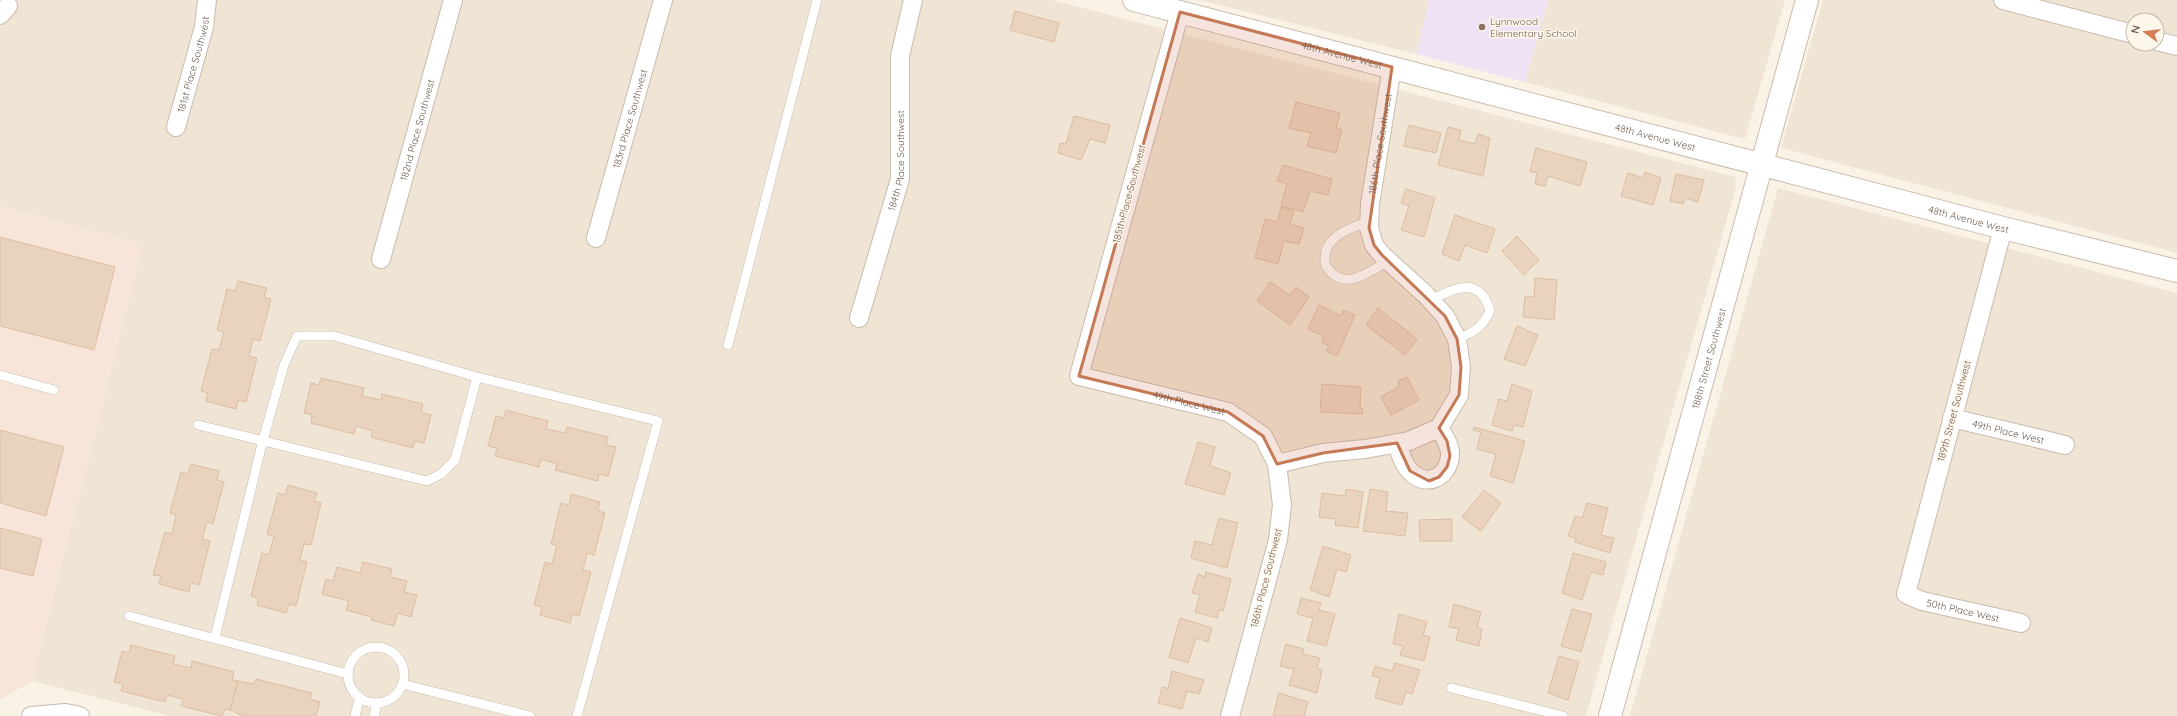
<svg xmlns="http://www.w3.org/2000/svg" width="2177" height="716" viewBox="0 0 2177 716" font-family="Quicksand,sans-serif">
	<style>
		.residential { fill: #f0e5d4; fill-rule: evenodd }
		.commercial { fill: #f8e5da }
		.education { fill: #f0e2f5 }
		.building { fill: #e9d3be; stroke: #dcbda2 }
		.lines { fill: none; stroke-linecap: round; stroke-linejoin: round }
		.service-casing { stroke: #c9bbad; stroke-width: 10 }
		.minor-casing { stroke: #c9bbad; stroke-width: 20 }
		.tertiary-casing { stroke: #c9bbad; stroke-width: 24 }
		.service { stroke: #fff; stroke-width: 9 }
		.minor { stroke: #fff; stroke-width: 18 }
		.tertiary { stroke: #fff; stroke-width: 22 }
		.marked { fill: #c67956; fill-opacity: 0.2; stroke: #c67956; stroke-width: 3; stroke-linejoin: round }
		.education-dot { fill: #8d6e63; stroke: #fdf7eb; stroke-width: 1.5 }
		.labels { text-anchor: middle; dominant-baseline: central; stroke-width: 3; stroke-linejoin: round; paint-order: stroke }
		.education-label { font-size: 10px; fill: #785e54; stroke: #fdf7eb; text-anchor: start }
		.street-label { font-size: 10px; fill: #6f5c4d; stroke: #fdf7eb }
	</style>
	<rect width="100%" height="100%" fill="#f9f3e5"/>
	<!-- residential -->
	<g class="residential">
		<path d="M0 0H1052L1735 177 1736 187 1586 716H170L32 681 143 244 0 206Z"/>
		<path d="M1199 0H1429L1416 54Z"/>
		<path d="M1548 0H1785L1745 139 1525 82Z"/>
		<path d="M1823 0H2177V253L1781 148ZM2133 20H2157V44H2133Z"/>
		<path d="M1778 188 2177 293V716H1630Z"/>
	</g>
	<!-- commercial -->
	<path class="commercial" d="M0 206 143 244 32 681 0 700Z"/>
	<!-- education -->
	<path class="education" d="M1429 0H1548L1525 82 1416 54Z"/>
	<!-- building -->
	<g class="building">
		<path d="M1015 11 1059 23 1054 42 1010 30Z"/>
		<path d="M1296 102 1340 113 1336 128 1342 130 1336 153 1307 146 1311 133 1289 128Z"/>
		<path d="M1074 116 1110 125 1105 143 1090 139 1081 160 1058 153 1060 143 1066 144Z"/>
		<path d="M1409 125 1441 133 1436 153 1404 146Z"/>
		<path d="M1448 127 1461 130 1459 140 1475 144 1478 134 1490 138 1483 176 1438 165Z"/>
		<path d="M1536 148 1587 162 1580 186 1548 176 1545 186 1535 184 1537 173 1530 171Z"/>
		<path d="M1283 165 1332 179 1328 195 1310 191 1303 212 1281 206 1287 184 1277 181Z"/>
		<path d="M1645 172 1661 178 1653 205 1621 196 1628 173 1643 178Z"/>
		<path d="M1676 174 1704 180 1698 202 1685 198 1683 204 1670 201Z"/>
		<path d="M1406 189 1435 198 1424 237 1401 230 1409 206 1401 203Z"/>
		<path d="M1281 207 1294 211 1290 224 1304 228 1299 244 1284 241 1278 264 1255 258 1265 219 1277 222Z"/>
		<path d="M1455 215 1495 229 1487 253 1465 245 1459 261 1442 254Z"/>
		<path d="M1517 236 1539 260 1524 275 1502 251Z"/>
		<path d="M0 237 115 267 94 350 0 326Z"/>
		<path d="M1535 278 1557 280 1554 320 1523 317 1525 296 1534 297Z"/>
		<path d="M238 281 267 288 264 297 271 299 260 341 253 339 249 356 257 358 246 402 238 400 236 409 206 401 208 393 201 391 212 349 219 350 224 332 217 330 227 289 235 291Z"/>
		<path d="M1270 282 1290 295 1296 287 1309 297 1290 325 1257 301Z"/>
		<path d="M1319 305 1341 316 1343 310 1355 315 1337 356 1326 351 1329 346 1322 342 1324 337 1308 329Z"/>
		<path d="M1378 308 1417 339 1405 355 1366 325Z"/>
		<path d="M1517 326 1538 335 1525 366 1504 359Z"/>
		<path d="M1407 377 1419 400 1391 415 1381 397 1400 386 1398 381Z"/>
		<path d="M321 378 364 388 362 396 381 400 382 394 423 404 421 412 431 415 424 443 415 441 413 448 371 437 373 431 356 426 354 434 311 423 312 415 304 413 311 383 319 385Z"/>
		<path d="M1322 384 1361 387 1360 408H1362L1363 414 1320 412Z"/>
		<path d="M1512 384 1532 391 1523 427 1514 425 1512 431 1492 425 1499 399 1507 401Z"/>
		<path d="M506 410 548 421 546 429 565 433 567 427 608 437 606 445 616 447 608 476 599 474 598 481 555 470 557 464 541 459 539 467 495 456 497 448 488 446 496 416 504 418Z"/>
		<path d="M1474 427 1525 441 1513 483 1490 476 1496 454 1477 449 1481 432 1473 430Z"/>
		<path d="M0 430 64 447 46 516 0 503Z"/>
		<path d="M1198 442 1215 447 1210 466 1231 473 1224 495 1185 484Z"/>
		<path d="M191 464 219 471 217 480 224 482 213 524 207 522 202 539 210 541 199 585 191 583 189 592 159 584 161 576 153 575 165 532 172 534 176 515 170 513 181 472 188 474Z"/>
		<path d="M288 485 317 493 314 501 321 503 311 545 304 544 300 560 307 562 296 606 289 604 286 613 257 605 258 598 251 596 262 553 269 555 274 536 267 534 278 493 285 495Z"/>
		<path d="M1346 489 1363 492 1358 528 1335 525 1336 519 1319 517 1322 493 1345 496Z"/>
		<path d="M1370 489 1388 492 1386 511 1408 513 1405 536 1363 531Z"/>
		<path d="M1484 490 1501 503 1481 531 1462 517Z"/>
		<path d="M571 494 600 502 598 511 605 513 594 555 587 553 583 570 591 572 579 616 572 614 570 623 540 615 542 607 534 605 545 562 552 564 557 546 551 544 561 503 569 505Z"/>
		<path d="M1587 503 1608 508 1601 535 1614 538 1610 553 1575 542 1576 538 1568 536 1575 516 1582 518Z"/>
		<path d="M1219 518 1238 523 1227 568 1191 558 1195 541 1212 545Z"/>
		<path d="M1452 519V541H1420L1419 520Z"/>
		<path d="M0 528 42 539 33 576 0 568Z"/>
		<path d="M1323 546 1351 555 1346 572 1337 569 1329 597 1310 590Z"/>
		<path d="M1573 553 1606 562 1603 575 1591 572 1582 600 1562 593Z"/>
		<path d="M363 562 392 569 390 577 407 581 404 592 417 595 411 617 398 613 394 626 371 620 372 617 346 610 349 601 322 594 326 579 333 581 337 567 360 573Z"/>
		<path d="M1206 572 1231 579 1223 611 1219 610 1217 618 1195 612 1200 595 1192 593 1198 574 1205 577Z"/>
		<path d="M1301 598 1321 603 1319 610 1335 614 1326 646 1307 641 1313 618 1297 614Z"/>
		<path d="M1454 604 1481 612 1477 627 1482 629 1479 646 1456 640 1459 629 1449 627Z"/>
		<path d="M1572 609 1592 614 1581 652 1561 646Z"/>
		<path d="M1399 614 1427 622 1423 635 1430 637 1424 661 1400 655 1403 646 1393 644Z"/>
		<path d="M1180 618 1212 628 1208 642 1196 638 1188 663 1169 657Z"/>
		<path d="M1286 644 1304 649 1302 654 1320 658 1317 668 1322 670 1317 693 1289 685 1294 669 1280 666Z"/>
		<path d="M131 645 175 656 173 664 191 668 192 661 234 672 232 680 238 681 230 710 225 709 222 716 181 706 183 699 167 695 165 702 121 691 123 684 114 682 122 651 129 653Z"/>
		<path d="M1559 656 1579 662 1568 700 1548 693Z"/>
		<path d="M1395 663 1420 670 1412 694 1406 692 1402 705 1375 698 1380 678 1372 676 1375 666 1392 671Z"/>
		<path d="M1172 671 1204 680 1199 694 1187 691 1182 709 1158 703 1162 687 1168 689Z"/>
		<path d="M256 679 312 693 310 699 320 702 316 716H243L230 710 238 681 254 684Z"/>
		<path d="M1279 693 1308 702 1304 716H1273Z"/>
	</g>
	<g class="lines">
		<!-- service casing -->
		<g class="service-casing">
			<g id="service">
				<path d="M1370 221C1352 227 1325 236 1325 258 1325 261 1324 264 1326 266 1330 272 1336 278 1343 279 1358 282 1376 267 1389 261"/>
				<path d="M1430 300C1456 288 1480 275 1490 311 1482 328 1474 332 1457 339"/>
				<path d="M728 345 817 0"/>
				<path d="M0 375 54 390"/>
				<path d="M198 425 427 481 441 474 455 460 477 377"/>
				<path d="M129 616 348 674"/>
				<path d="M215 637 263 440 284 365 297 336H334L477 377 658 421 577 716"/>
				<circle cx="376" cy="675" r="28"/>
				<path d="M402 684 530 716"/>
				<path d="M1451 688 1563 716"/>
				<path d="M355 716 360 697"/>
				<path d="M374 716 377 703"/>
			</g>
		</g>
		<!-- minor casing -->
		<g class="minor-casing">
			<g id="minor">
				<path d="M2003 0 2133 34"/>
				<path id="s1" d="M1180 12 1079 376 1228 412 1263 436 1277 464 1282 505 1278 540 1230 716"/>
				<path d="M0 15 8 6"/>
				<path d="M2157 41 2177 46"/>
				<path id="s2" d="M176 127 204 27 207 0"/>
				<path id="s3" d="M2003 228 1906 594 1922 601 2021 623"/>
				<path id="s4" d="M596 238 663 0"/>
				<path id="s5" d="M381 259 453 0"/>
				<path id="s6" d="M859 318 900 179V56L913 0"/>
				<path id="s7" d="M1952 418 2065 445"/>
				<path d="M1397 443C1400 453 1403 464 1410 471 1425 488 1448 478 1450 456 1451 446 1444 436 1439 428"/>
				<path id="s8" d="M1277 464 1323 453 1365 449 1409 441 1439 428 1459 395 1461 367 1457 339 1445 316 1426 295 1382 255 1374 245 1369 228 1370 204 1392 67"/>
				<path d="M31 716 66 713 80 716"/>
			</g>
		</g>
		<!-- tertiary casing -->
		<g class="tertiary-casing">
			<g id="tertiary">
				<path id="s9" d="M1134 0 2003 228 2177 271"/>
				<path id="s10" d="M1610 716 1807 0"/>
			</g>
		</g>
		<!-- service -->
		<use href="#service" class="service"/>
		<!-- minor -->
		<use href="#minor" class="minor"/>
		<!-- tertiary -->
		<use href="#tertiary" class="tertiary"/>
	</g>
	<!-- marked area -->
	<path class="marked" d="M1180 12 1392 67 1369 228 1374 245 1382 255 1445 316 1457 339 1461 367 1459 395 1439 428 1447 441 1450 456 1447 467 1439 477 1429 481 1410 471 1397 443 1323 453 1277 464 1263 436 1228 412 1079 376Z"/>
	<!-- markers -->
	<circle class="education-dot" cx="1482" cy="27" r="4"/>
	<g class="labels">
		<!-- education labels -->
		<g class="education-label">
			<text x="1490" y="21">Lynnwood<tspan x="1490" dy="12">Elementary School</tspan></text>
		</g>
		<!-- street labels -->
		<g class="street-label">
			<text stroke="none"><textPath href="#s9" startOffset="215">48th Avenue West</textPath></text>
			<text stroke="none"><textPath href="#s2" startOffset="65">181st Place Southwest</textPath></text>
			<text stroke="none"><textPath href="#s4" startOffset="124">183rd Place Southwest</textPath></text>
			<text stroke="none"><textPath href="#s5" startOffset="134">182nd Place Southwest</textPath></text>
			<text stroke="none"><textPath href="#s9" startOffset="539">48th Avenue West</textPath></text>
			<text stroke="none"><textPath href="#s8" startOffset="491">186th Place Southwest</textPath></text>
			<text stroke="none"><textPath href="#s6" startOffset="163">184th Place Southwest</textPath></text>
			<text transform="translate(1129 194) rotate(-75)">185th Place Southwest</text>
			<text stroke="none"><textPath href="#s9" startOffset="863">48th Avenue West</textPath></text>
			<text stroke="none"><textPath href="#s10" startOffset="371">188th Street Southwest</textPath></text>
			<text stroke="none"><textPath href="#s1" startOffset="491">49th Place West</textPath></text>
			<text transform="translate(1954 411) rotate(-75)">189th Street Southwest</text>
			<text stroke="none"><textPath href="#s7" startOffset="58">49th Place West</textPath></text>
			<text transform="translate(1266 578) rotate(-76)">186th Place Southwest</text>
			<text stroke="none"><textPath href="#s3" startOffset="438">50th Place West</textPath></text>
		</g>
	</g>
	<!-- north arrow -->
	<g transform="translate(2145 32) rotate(285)"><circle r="19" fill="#fdf7eb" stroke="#c4b9ac"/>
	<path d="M0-3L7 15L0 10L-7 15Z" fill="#d57e58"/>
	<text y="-6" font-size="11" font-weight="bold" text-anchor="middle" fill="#6f5c4d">N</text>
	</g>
</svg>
